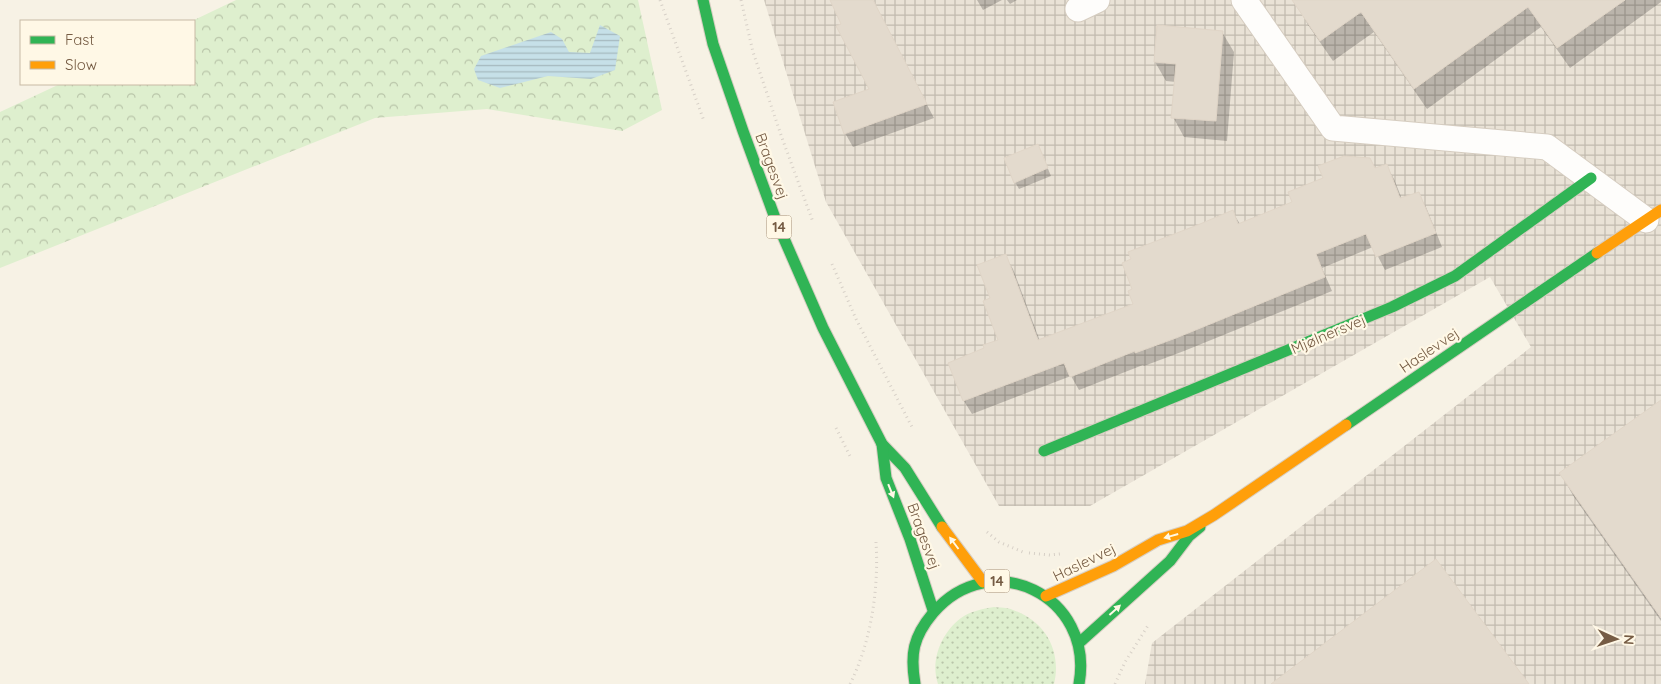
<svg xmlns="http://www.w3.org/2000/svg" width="1661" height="684" viewBox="0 0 1661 684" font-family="Quicksand,sans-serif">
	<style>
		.industrial { fill: url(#industrial-grid) }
		.grass { fill: url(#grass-dots) }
		.forest { fill: url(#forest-crowns) }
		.water { fill: url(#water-rules) }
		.shadow { fill: #0003 }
		.building { fill: #e3dacd; stroke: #e0d5c7 }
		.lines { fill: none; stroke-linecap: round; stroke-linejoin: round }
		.street-casing { stroke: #d6cdc0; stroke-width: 27 }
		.fast-casing { stroke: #d7cec2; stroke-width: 13 }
		.slow-casing { stroke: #d7cec2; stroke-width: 13 }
		.path { stroke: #d7d0c7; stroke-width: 3; stroke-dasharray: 1 4; stroke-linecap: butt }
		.street { stroke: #fefdfb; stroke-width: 25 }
		.fast { stroke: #30b455; stroke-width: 11 }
		.slow { stroke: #ff9f0a; stroke-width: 11 }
		.oneway { fill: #fff8e6 }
		.labels { text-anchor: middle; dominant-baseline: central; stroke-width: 4.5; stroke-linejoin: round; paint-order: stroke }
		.shield { fill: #fff8e6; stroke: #9f8b75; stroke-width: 1 }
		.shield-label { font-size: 14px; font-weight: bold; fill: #765c44 }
		.street-label { font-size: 15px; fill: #765c44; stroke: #fff8e6 }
	</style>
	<defs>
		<pattern id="industrial-grid" width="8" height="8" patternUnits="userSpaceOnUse" patternTransform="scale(1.25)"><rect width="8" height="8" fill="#e9e2d6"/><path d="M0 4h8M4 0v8" fill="none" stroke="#c1baaf"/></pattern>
		<pattern id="grass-dots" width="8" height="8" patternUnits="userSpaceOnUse" patternTransform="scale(1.25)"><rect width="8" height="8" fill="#deefce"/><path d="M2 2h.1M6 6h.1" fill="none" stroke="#b9c5a9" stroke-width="1.8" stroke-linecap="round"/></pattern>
		<pattern id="forest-crowns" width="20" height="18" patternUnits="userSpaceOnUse" patternTransform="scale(1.25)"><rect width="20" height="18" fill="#deefce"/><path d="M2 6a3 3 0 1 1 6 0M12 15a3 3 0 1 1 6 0" fill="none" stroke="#b9c5a9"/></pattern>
		<pattern id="water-rules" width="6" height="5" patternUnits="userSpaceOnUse" patternTransform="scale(1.25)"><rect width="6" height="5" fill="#c6e0e8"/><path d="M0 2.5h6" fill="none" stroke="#a5b9be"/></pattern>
	</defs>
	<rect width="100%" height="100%" fill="#f7f2e5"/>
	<!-- industrial -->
	<path class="industrial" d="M764 0H1661V684H1145L1152 643 1531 347 1490 277 1090 506H999L826 202Z"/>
	<!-- grass -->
	<path class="grass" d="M994 607C1000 608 1007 607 1013 610 1045 621 1062 651 1054 684H938C930 661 941 633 961 618 971 611 982 609 994 607Z"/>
	<!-- forest -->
	<path class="forest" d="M236 0H638L662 110 622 131 487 109 375 118 0 268V112L60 84H194V21H192Z"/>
	<!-- water -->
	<path class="water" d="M600 25 620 36 615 70 591 79 548 76 500 88 478 80 474 69 481 56 551 32 562 39 569 52 590 53Z"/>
	<!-- shadow -->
	<g class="shadow">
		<path d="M848 0H865L883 21 934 118 853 147 845 133 871 90 843 24Z"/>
		<path d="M977 0H1002L983 10Z"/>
		<path d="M1007 0H1017L1010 4Z"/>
		<path d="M1303 0H1661V2L1570 68 1541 27 1427 109 1374 32 1333 61 1308 25 1297 5Z"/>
		<path d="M1222 32 1234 52 1227 141 1184 137 1173 117 1176 82 1166 81 1155 62Z"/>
		<path d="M1041 152 1051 176 1019 189 1015 182Z"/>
		<path d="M1386 165 1394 179 1402 199 1418 193 1426 207 1442 247 1385 270 1373 247 1322 268 1332 291 1184 351 1144 366 1143 365 1079 390 1071 376 972 414 964 401 986 349 999 340 991 298 1005 256 1013 269 1040 341 1135 305 1232 211 1240 224Z"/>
		<path d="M1661 402V621L1574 497 1560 473Z"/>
	</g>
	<!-- building -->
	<g class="building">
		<path d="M830 0H873L927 104 844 134 833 102 869 89 836 26 841 24Z"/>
		<path d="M1292 0H1625L1557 48 1528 7 1414 89 1361 12 1320 41Z"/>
		<path d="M1157 25 1223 31 1216 121 1171 118 1176 64 1154 62Z"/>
		<path d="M1038 144 1048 168 1014 183 1004 158Z"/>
		<path d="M1344 156 1370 158 1375 168 1387 164 1400 198 1419 192 1436 233 1376 257 1366 234 1316 254 1325 277 1176 338 1135 353V351L1070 377 1064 363 963 401 948 363 984 348 983 345 998 340 983 301 990 298 977 265 1006 254 1038 340 1133 304 1128 291 1132 289 1122 263 1131 259 1128 252 1200 224 1233 210 1238 224 1292 202 1288 192 1323 178 1318 166Z"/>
		<path d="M1661 400V618L1559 473Z"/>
		<path d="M1436 559 1529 684H1271Z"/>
	</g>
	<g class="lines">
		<!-- street casing -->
		<g class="street-casing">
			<g id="street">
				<path d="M1244 0 1333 128 1547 147 1646 220"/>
				<path d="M1078 9 1097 0"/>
			</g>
		</g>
		<!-- fast casing -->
		<g class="fast-casing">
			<g id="fast">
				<path d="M703 0 713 44 743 131 775 218 823 328 882 444 905 468 942 527"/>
				<path d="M1346 425 1597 253"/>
				<path d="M882 444 886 478 910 539 933 610"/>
				<path d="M1044 451 1392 307 1455 276 1591 178"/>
				<path d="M1079 643 1170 561 1189 536 1200 527"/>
				<path d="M915 684C910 654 913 637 933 613 991 545 1095 596 1079 684"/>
			</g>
		</g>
		<!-- slow casing -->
		<g class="slow-casing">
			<g id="slow">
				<path d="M1597 253 1661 210"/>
				<path d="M942 527 983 582"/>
				<path d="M1046 596 1113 566 1158 540 1187 531 1214 515 1346 425"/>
			</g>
		</g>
		<!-- path -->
		<g class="path">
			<path d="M660 0 704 121"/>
			<path d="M741 0 753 52 782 138 813 222"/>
			<path d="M832 264 856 319 913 429"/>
			<path d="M836 428 851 458"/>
			<path d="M987 532 999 542 1023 552"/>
			<path d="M1029 553 1050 555 1060 554"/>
			<path d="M850 684C871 642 879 589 876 542"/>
			<path d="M1115 684 1125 662 1149 624"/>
		</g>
		<!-- street -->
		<use href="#street" class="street"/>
		<!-- fast -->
		<use href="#fast" class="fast"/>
		<!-- slow -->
		<use href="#slow" class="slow"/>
	</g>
	<!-- one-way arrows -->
	<defs><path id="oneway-solid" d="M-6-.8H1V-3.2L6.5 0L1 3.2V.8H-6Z" transform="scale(1.25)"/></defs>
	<g class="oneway">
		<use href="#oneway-solid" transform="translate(891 491) rotate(68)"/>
		<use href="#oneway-solid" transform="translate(1171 536) rotate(164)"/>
		<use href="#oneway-solid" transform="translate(954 543) rotate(-127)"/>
		<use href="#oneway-solid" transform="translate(1115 610) rotate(-42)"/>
	</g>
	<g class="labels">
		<!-- shield labels -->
		<g class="shield">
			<rect x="766.5" y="215.5" width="25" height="23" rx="4"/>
			<rect x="984.5" y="569.5" width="25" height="23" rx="4"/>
		</g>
		<g class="shield-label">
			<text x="779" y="227">14</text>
			<text x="997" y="581">14</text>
		</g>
		<!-- street labels -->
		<g class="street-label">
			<text transform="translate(772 166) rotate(70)">Bragesvej</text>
			<text transform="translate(1328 334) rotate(-23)">Mjølnersvej</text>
			<text transform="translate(1429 350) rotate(-34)">Haslevvej</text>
			<text transform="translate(924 536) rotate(70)">Bragesvej</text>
			<text transform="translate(1084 562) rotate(-26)">Haslevvej</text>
		</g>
	</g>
	<!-- legend -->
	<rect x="20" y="20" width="175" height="65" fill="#fff8e6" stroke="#c8baa5"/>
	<rect x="30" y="36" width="25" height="8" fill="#30b455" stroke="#c8baa5"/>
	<text x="65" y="45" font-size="15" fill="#765c44">Fast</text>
	<rect x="30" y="61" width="25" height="8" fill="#ff9f0a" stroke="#c8baa5"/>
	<text x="65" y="70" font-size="15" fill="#765c44">Slow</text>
	<!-- north arrow -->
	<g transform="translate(1616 639) rotate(93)" stroke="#fff8e6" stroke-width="4" paint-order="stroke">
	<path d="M0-4L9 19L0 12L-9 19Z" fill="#765c44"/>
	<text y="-8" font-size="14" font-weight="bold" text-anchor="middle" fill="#765c44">N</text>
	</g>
</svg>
